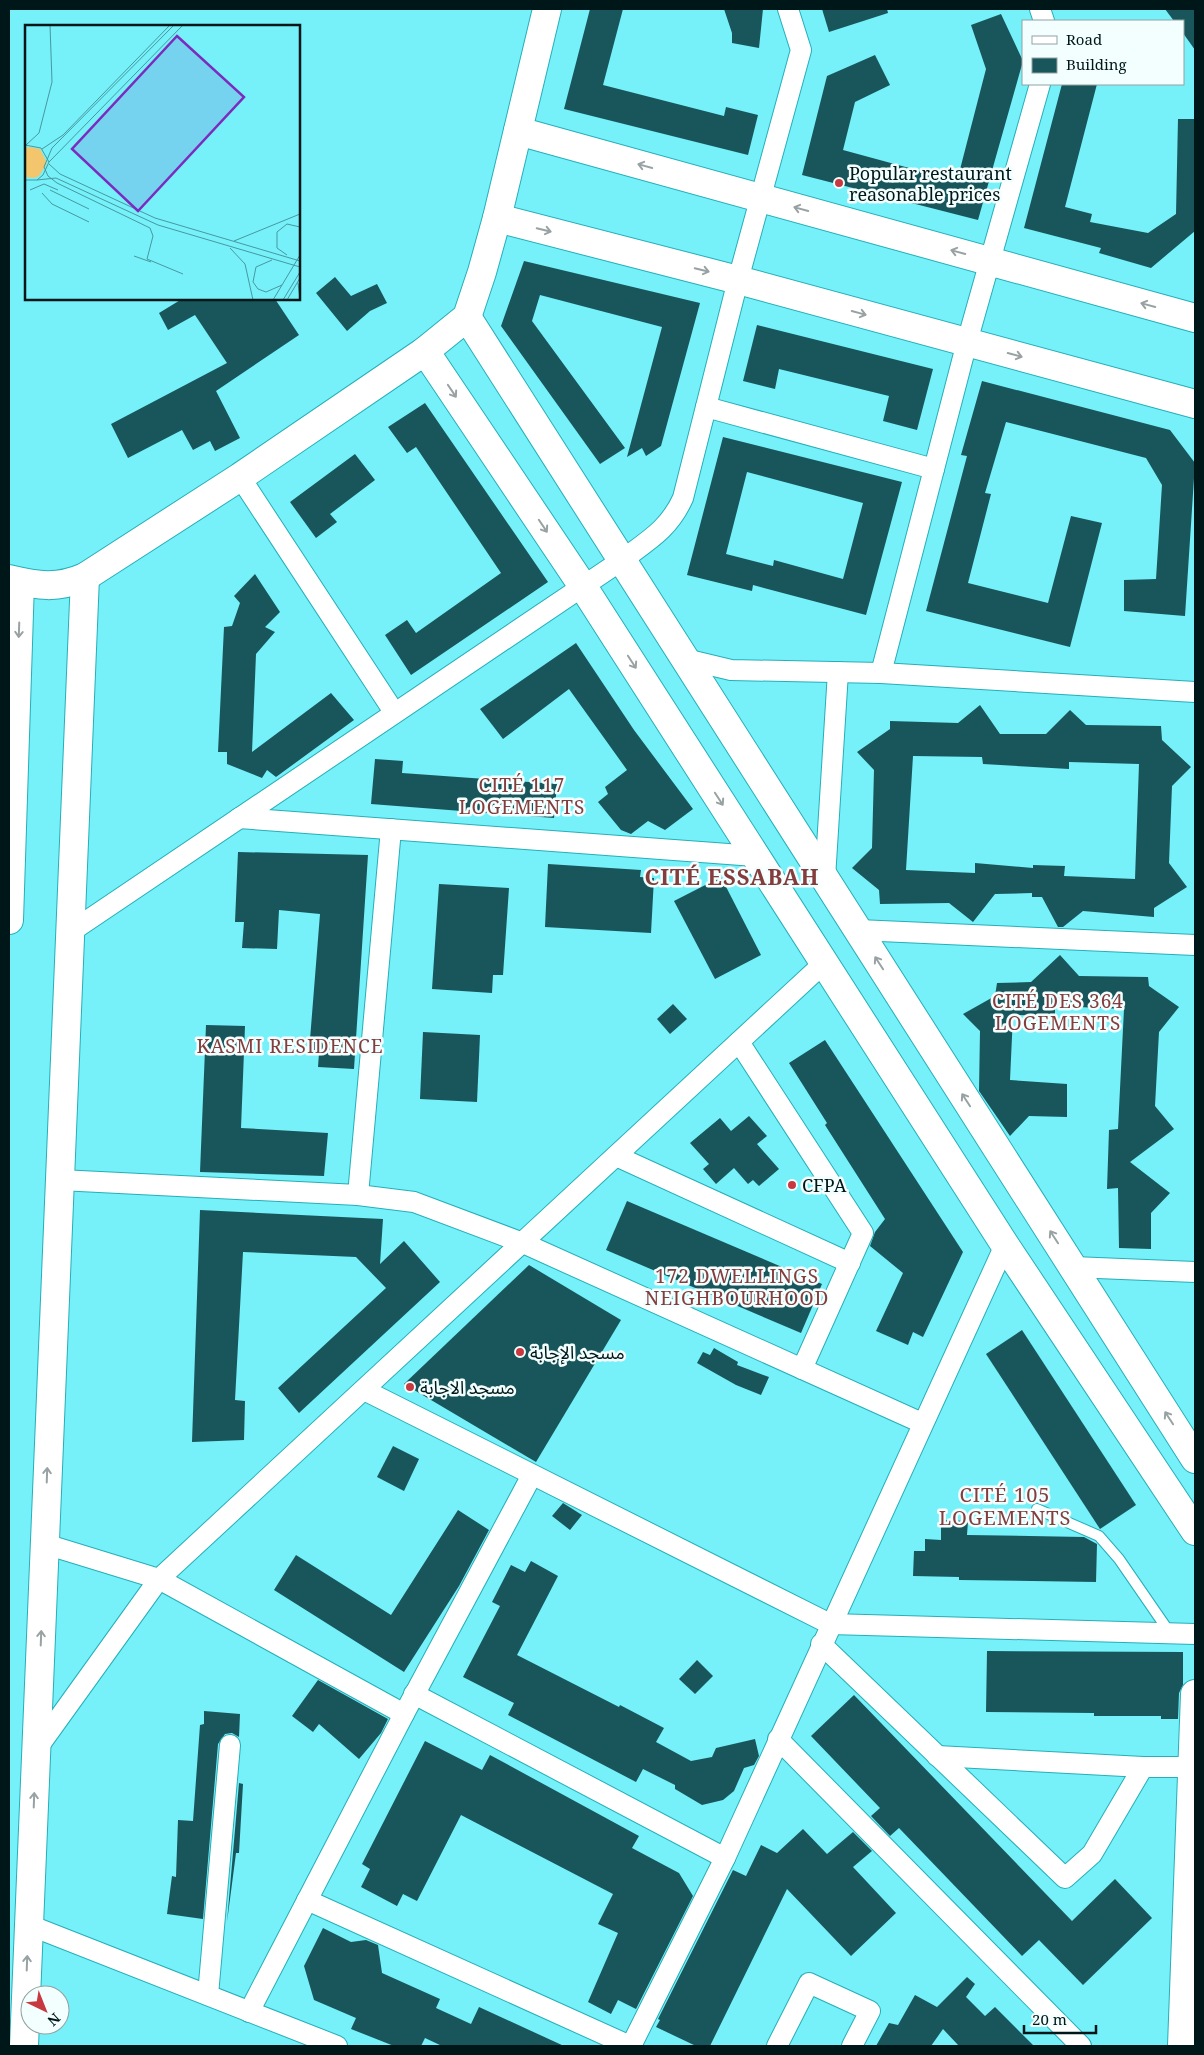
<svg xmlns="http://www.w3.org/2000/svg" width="1204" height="2055" viewBox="0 0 1204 2055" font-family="'Noto Serif','Noto Sans Arabic',serif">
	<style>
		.building { fill: #18565b; fill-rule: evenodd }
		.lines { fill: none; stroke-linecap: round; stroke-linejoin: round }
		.lane-casing { stroke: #26afb8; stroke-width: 12 }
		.street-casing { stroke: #26afb8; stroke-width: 22 }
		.secondary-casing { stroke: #26afb8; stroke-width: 30 }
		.lane { stroke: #fff; stroke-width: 10 }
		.street { stroke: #fff; stroke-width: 20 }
		.secondary { stroke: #fff; stroke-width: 28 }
		.oneway { stroke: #99a2a3 }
		.poi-dot { fill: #c83841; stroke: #f3fefe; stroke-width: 2 }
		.labels { text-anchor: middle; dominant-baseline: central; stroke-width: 5; stroke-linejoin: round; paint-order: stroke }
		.poi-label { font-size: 18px; fill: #001719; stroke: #f3fefe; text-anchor: start }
		.neighbourhood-label { font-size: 19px; letter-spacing: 1px; fill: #853c3c; stroke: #f3fefe }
		.quarter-label { font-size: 20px; letter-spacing: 1px; fill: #853c3c; stroke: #f3fefe }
		.district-label { font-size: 22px; font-weight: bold; letter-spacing: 1px; fill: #853c3c; stroke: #f3fefe }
		.inset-road { fill: none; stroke: #47999f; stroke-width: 1 }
		.view { fill: #7b2cbf; fill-opacity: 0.15; stroke: #7b2cbf; stroke-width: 2.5 }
		.inset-edge { fill: none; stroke: #001719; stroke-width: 2.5 }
	</style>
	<rect width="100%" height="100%" fill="#76f0f9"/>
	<!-- building -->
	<g class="building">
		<path d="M590 9H623L603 85 724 116 726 107 758 115 748 155 564 109Z"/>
		<path d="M724 9H763L759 48 732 43V33Z"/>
		<path d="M822 9H887L888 13 829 32Z"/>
		<path d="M1165 9H1195V50L1183 33V21H1174Z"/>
		<path d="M1001 14 1023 61 978 220 802 175 827 76 875 55 890 85 855 102 843 150 957 181 986 69 971 25Z"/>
		<path d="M1062 84H1097L1065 207 1092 214 1090 222 1148 233 1176 214 1178 119H1195V231L1151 268 1099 253 1101 248 1024 228Z"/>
		<path d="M524 261 700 303 661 446 646 456 642 448 627 457 662 327 540 295 532 321 625 448 600 464 501 326Z"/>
		<path d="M335 277 351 296 377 284 387 303 370 311 347 331 316 293Z"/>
		<path d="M182 299H275L299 335 216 391 240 438 215 451 210 441 193 450 182 430 128 458 111 424 227 363 195 315 168 330 159 313Z"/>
		<path d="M757 325 933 369 917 430 883 421 889 396 779 369 775 389 743 381Z"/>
		<path d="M982 381 1170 430 1195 463 1185 616 1124 611V580L1156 579 1162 485 1146 458 1006 422 985 493 991 494 968 583 1048 603 1071 516 1102 523 1070 647 926 611 967 456 961 455Z"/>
		<path d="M425 403 548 582 411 675 385 635 407 620 416 633 501 573 416 447 407 453 388 427Z"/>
		<path d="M723 437 902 482 866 615 753 585 752 591 687 575ZM747 472 863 503 843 579 774 560 773 566 726 554Z"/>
		<path d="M355 454 375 480 330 514 337 522 316 538 290 502Z"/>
		<path d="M255 574 280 612 265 627 275 632 256 654 252 752 331 693 354 720 276 777 267 770 262 778 227 764V752H218L224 627 232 626 240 603 234 596Z"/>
		<path d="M576 643 634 730 693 809 665 830 648 821 631 834 621 830 598 802 608 794 605 787 627 770 569 689 503 739 480 709Z"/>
		<path d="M980 705 1000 734H1046L1070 710 1086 725 1161 726 1162 740 1191 767 1172 786 1169 863 1187 887 1154 908V917L1083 911 1063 927H1058L1042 897H1032V893L995 894 973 922 949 903 880 904 879 890 852 868 872 848 874 770 857 752 890 729V721L958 723ZM913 756 982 757 983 764 1069 769V762L1139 764 1135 879 1064 876 1065 866 1033 865V868L975 863V873L906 870Z"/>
		<path d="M375 759 403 761 402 773 557 784 554 818 371 804Z"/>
		<path d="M238 852 368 855 354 1069 318 1067 319 1053 309 1052 320 914 279 910 277 949 242 948 244 922H235Z"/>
		<path d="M548 864 641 870 640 877 654 878 651 933 545 927Z"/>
		<path d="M721 877 761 955 715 979 674 901Z"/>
		<path d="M439 884 509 888 503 975H493L492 993 432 989Z"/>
		<path d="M1060 955 1079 976 1148 977 1149 986 1179 1007 1159 1032 1155 1106 1174 1129 1130 1162 1170 1193 1151 1213V1249L1119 1248 1118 1188 1107 1189 1109 1130 1118 1129 1124 1009 1055 1006V1016L1013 1015 1010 1080 1067 1084V1117L1029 1116 1010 1136 979 1091 980 1031 963 1014 995 996 997 983 1031 982Z"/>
		<path d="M673 1004 687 1019 670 1034 657 1019Z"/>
		<path d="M206 1025 245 1026 241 1128 328 1133 324 1176 200 1172Z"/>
		<path d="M423 1032 480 1035 477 1102 420 1099Z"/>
		<path d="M825 1040 963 1252 923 1337 913 1332 908 1345 876 1331 903 1273 870 1246 875 1232 885 1219 825 1125 827 1123 789 1063Z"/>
		<path d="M749 1116 767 1136 757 1144 779 1169 759 1186 753 1180 748 1184 734 1168 716 1184 703 1169 709 1164 690 1143 720 1118 731 1131Z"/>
		<path d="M627 1201 822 1284 801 1333 606 1250Z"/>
		<path d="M200 1210 383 1219 380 1264 404 1241 440 1282 299 1413 278 1388 386 1288 356 1257 243 1252 235 1400 245 1401 244 1440 192 1442Z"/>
		<path d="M529 1265 621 1320 536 1462 404 1384Z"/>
		<path d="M1022 1330 1136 1505 1100 1529 986 1354Z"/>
		<path d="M714 1348 738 1362 737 1365 769 1377 761 1395 736 1385 697 1363 703 1352 710 1355Z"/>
		<path d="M393 1446 419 1459 404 1491 377 1477Z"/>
		<path d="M563 1503 582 1515 570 1530 552 1516Z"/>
		<path d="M458 1510 489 1530 459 1586 404 1672 274 1590 296 1555 391 1615Z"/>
		<path d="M941 1520 968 1521 967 1535 1084 1537 1097 1544 1096 1582 959 1580V1577L913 1576 914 1551H925V1539L941 1540Z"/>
		<path d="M531 1561 558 1576 517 1655 619 1707 620 1705 664 1728 656 1742 691 1761 712 1757 716 1748 755 1739 759 1756 754 1765 744 1768 734 1791 723 1800 702 1805 675 1789V1785L643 1769 636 1782 508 1715 514 1703 463 1677 500 1606 492 1602 511 1565 525 1572Z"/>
		<path d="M987 1651 1183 1652V1685L1179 1693 1178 1719H1161V1716H1094V1713L986 1712Z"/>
		<path d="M697 1660 713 1676 695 1694 679 1679Z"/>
		<path d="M318 1680 388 1719 381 1733 359 1759 319 1724 313 1732 292 1716Z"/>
		<path d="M854 1695 1072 1921 1115 1879 1152 1918 1083 1985 1039 1940 1022 1956 899 1828 890 1836 871 1816 880 1808 811 1736Z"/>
		<path d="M204 1711 240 1714 239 1737 232 1733 225 1734 218 1744 203 1919 167 1914 172 1876 176 1877 178 1820 193 1821 200 1725 204 1724Z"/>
		<path d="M425 1741 482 1770 490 1755 639 1836 632 1848 679 1873 693 1896 636 2009 618 2000 611 2014 588 2002 618 1933 598 1924 613 1894 461 1815 417 1901 403 1894 397 1906 361 1887 370 1869 362 1864Z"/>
		<path d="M239 1783 243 1784 239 1853H236L227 1922Z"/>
		<path d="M803 1829 827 1854 853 1832 872 1851 853 1867 896 1913 851 1956 787 1889 710 2046H696L656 2027 660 2020 658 2019 733 1870 746 1876 761 1845 777 1853Z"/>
		<path d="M323 1928 351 1942 366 1940 378 1945 382 1973 440 1999 436 2008 471 2024 479 2007 564 2046H442L425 2038 421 2046H394L351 2029 356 2018 314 2000 304 1966Z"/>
		<path d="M967 1977 975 1984 966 1997 985 2016 995 2007 1034 2046H959L943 2029 931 2046H876L889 2023 898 2025 915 1995 937 2007Z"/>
	</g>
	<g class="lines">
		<!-- lane casing -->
		<g class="lane-casing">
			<path id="lane" d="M1037 1509 1099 1536 1119 1559 1170 1633"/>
		</g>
		<!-- street casing -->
		<g class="street-casing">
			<g id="street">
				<path d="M1040 9 1044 21"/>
				<path d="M706 407 934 469"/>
				<path d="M240 477 394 712"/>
				<path d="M685 659 731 670 881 673 1195 692"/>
				<path d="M881 673 967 342 1040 84"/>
				<path d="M239 818 755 856"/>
				<path d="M825 878 838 672"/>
				<path d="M858 930 1195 945"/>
				<path d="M69 933 622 560C649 540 669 529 683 498L738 280 801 50 788 9"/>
				<path d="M739 1042 863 1233 802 1369"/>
				<path d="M616 1156 850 1263"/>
				<path d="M60 1180 358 1195 414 1202 523 1243 922 1423"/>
				<path d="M358 1195 391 829"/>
				<path d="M1073 1267 1195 1272"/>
				<path d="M364 1390 830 1624 1195 1634"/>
				<path d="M45 1544 159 1579 404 1714"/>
				<path d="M821 1644 1065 1878 1092 1854 1143 1767"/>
				<path d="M414 1694 725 1858"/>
				<path d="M778 1739 1081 2046"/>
				<path d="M36 1750 159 1579 824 963"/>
				<path d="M937 1756 1143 1767H1193"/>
				<path d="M307 1900 630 2046"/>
				<path d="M29 1925 337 2046"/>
				<path d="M208 1995 230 1745"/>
				<path d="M249 2012 404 1714 532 1475"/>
				<path d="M631 2046 725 1858 1005 1245"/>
				<path d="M777 2046 809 1983 870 2011 852 2046"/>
			</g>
		</g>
		<!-- secondary casing -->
		<g class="secondary-casing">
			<g id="secondary">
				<path d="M518 131 1195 318"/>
				<path d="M497 218 738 280 1195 404"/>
				<path d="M467 317 1195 1459"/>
				<path d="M425 351 582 585 1005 1245 1195 1531"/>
				<path d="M9 579C38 586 57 589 85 577L240 477 425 351 467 317 482 272 497 218 547 9"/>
				<path d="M9 920 20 582"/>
				<path d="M24 2046 85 577"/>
				<path d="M1182 2046 1195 1694"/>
			</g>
		</g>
		<!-- lane -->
		<use href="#lane" class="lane"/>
		<!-- street -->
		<use href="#street" class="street"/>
		<!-- secondary -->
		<use href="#secondary" class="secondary"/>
	</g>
	<!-- one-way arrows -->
	<defs><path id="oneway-shaft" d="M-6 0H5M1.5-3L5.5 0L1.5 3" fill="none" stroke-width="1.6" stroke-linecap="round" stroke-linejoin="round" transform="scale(1.25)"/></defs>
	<g class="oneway">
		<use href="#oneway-shaft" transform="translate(645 166) rotate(-165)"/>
		<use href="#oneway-shaft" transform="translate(801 209) rotate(-165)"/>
		<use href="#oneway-shaft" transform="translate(544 230) rotate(14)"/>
		<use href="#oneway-shaft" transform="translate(958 252) rotate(-165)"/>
		<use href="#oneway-shaft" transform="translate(702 270) rotate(14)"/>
		<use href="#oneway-shaft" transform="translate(1148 305) rotate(-165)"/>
		<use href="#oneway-shaft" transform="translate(859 313) rotate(15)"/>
		<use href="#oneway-shaft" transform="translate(1015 355) rotate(15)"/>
		<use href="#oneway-shaft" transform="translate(452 391) rotate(56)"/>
		<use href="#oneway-shaft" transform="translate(543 526) rotate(56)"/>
		<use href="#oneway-shaft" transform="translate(19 630) rotate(92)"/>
		<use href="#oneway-shaft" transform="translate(632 662) rotate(57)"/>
		<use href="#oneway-shaft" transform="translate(719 799) rotate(57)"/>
		<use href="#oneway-shaft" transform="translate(879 963) rotate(-123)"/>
		<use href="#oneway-shaft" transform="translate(966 1100) rotate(-123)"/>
		<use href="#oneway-shaft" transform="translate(1054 1237) rotate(-123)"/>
		<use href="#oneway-shaft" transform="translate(1169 1418) rotate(-123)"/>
		<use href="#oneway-shaft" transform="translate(47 1475) rotate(-88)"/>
		<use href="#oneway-shaft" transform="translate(41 1638) rotate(-88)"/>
		<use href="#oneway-shaft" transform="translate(34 1800) rotate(-88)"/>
		<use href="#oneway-shaft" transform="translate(27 1963) rotate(-88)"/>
	</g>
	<!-- markers -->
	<g class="poi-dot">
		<circle cx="839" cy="183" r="5"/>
		<circle cx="792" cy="1185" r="5"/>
		<circle cx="520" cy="1352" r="5"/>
		<circle cx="410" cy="1387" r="5"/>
	</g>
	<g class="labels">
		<!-- poi labels -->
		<g class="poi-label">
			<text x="849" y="173">Popular restaurant<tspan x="849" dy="21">reasonable prices</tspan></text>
			<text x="802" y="1185">CFPA</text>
			<text x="530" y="1352">مسجد الإجابة</text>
			<text x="420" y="1387">مسجد الاجابة</text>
		</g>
		<!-- neighbourhood labels -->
		<g class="neighbourhood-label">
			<text x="522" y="785">CITÉ 117<tspan x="522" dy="22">LOGEMENTS</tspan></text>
			<text x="1058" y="1001">CITÉ DES 364<tspan x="1058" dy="22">LOGEMENTS</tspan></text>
			<text x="290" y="1046">KASMI RESIDENCE</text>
			<text x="737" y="1276">172 DWELLINGS<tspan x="737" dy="22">NEIGHBOURHOOD</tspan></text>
		</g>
		<!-- quarter labels -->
		<g class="quarter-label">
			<text x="1005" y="1494">CITÉ 105<tspan x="1005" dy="23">LOGEMENTS</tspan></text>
		</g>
		<!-- district labels -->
		<g class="district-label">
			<text x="732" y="876">CITÉ ESSABAH</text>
		</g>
	</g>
	<!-- overview -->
	<g transform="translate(25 25)">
		<rect width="275" height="275" fill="#76f0f9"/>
		<path d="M5 122 15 124 22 138 14 151 9 153 0 152V123Z" fill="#f3c56d"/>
		<path class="inset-road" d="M149 0 27 123 19 142 23 151 32 158 125 203 128 211 122 234 158 249M0 120 16 123 24 137 18 150 12 155H0M1 120 14 108 27 57 25 0M17 124 38 110 145 0M24 137 158 0M24 139 35 149 130 193 275 236M12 155 31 153 133 200 275 242M5 165 19 159 33 165M25 165 64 184M17 168 27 179 64 197M209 216 275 189M205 223 220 239 228 275M262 230 252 223V207L262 199 275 202M109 231 126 237M247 235 231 242 228 257 233 264 241 267 257 260M273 258 275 274M248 275 275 230M258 275 275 247M262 275 275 253"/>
		<path class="view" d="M152 11 219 72 113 186 47 124Z"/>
		<rect width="275" height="275" class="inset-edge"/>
	</g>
	<!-- border -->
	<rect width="1204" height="2055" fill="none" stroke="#001719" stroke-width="20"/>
	<!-- legend -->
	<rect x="1022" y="20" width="162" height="65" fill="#f3fefe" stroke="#92a2a2"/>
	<rect x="1032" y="36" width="25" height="8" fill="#ffffff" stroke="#92a2a2"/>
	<text x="1066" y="45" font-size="15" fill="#001719">Road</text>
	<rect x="1032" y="58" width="25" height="15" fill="#18565b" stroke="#92a2a2"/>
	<text x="1066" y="70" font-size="15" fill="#001719">Building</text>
	<!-- north arrow -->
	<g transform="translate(45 2010) rotate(137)"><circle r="24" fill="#f3fefe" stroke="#92a2a2"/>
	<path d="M0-4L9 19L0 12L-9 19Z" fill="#c83841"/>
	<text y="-8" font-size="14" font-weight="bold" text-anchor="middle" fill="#001719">N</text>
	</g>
	<!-- scale -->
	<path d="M1024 2025v8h72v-8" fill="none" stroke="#001719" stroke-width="2.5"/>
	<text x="1032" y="2025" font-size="15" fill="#001719" stroke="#f3fefe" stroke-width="4" paint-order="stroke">20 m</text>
</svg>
